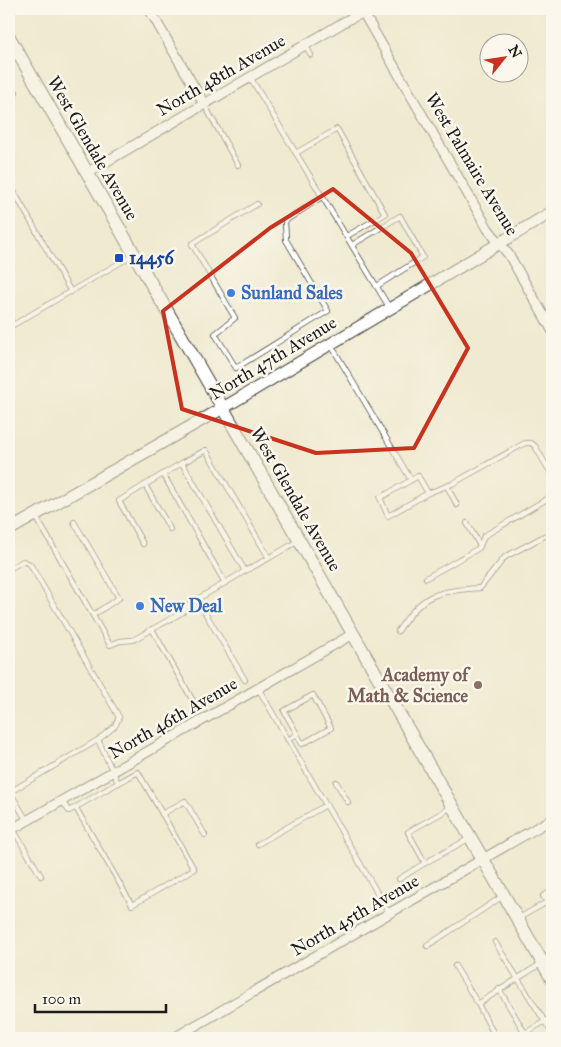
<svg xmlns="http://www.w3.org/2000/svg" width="561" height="1047" viewBox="0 0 561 1047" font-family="'IM FELL Great Primer',serif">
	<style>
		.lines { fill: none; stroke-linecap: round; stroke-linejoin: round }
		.service-casing { stroke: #3c3b37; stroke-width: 6 }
		.minor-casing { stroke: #3c3b37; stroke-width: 11 }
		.tertiary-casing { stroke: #3c3b37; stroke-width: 13 }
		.secondary-casing { stroke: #3c3b37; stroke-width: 14 }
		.service { stroke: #fff; stroke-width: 4.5 }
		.minor { stroke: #fff; stroke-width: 9 }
		.tertiary { stroke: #fff; stroke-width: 11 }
		.secondary { stroke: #fff; stroke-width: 12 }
		.marked { fill: none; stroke: #c8321e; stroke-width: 4; stroke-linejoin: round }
		.transit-dot { fill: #1a4fb4; stroke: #fbf7ec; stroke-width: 2 }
		.shop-dot { fill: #3f7fe0; stroke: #fbf7ec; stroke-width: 2 }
		.education-dot { fill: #8d6e63; stroke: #fbf7ec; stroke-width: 2 }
		.labels { text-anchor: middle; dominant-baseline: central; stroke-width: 5; stroke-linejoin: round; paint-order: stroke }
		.street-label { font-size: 18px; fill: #1c1c1c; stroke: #fbf7ec }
		.transit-label { font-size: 18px; font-weight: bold; fill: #164399; stroke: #fbf7ec; text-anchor: start }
		.shop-label { font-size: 18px; font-weight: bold; fill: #366cbe; stroke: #fbf7ec; text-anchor: start }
		.education-label { font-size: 18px; font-weight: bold; fill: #785e54; stroke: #fbf7ec; text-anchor: end }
	</style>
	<rect width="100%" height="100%" fill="#fbf7ec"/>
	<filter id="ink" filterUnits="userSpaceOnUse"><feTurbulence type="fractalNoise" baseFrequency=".02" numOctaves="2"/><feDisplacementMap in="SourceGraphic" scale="10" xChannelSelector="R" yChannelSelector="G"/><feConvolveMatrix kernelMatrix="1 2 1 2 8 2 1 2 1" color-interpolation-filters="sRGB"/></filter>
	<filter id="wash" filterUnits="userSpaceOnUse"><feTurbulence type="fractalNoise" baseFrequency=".0096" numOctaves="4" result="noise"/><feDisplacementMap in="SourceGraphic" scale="20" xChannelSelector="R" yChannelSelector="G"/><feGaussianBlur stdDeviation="1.12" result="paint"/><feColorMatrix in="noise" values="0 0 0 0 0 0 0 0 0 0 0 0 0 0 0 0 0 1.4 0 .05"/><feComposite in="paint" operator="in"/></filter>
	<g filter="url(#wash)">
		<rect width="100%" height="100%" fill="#efead0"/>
	</g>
	<g filter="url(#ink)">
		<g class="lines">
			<!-- service casing -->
			<g class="service-casing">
				<g id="service">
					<path d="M305 45 311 55"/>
					<path d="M250 77 389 307"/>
					<path d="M9 92H16"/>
					<path d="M204 104 238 165"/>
					<path d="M296 153 337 129 385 214 347 236"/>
					<path d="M9 184 13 190"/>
					<path d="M9 193 13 190 71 292"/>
					<path d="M257 204 192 244 235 318 215 334 236 368 328 311 286 240 285 221 323 196"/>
					<path d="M352 245 400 216 423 257 377 286"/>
					<path d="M9 318 13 325 133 255"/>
					<path d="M331 345 411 480"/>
					<path d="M9 369 11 368"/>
					<path d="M163 474 182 463"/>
					<path d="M418 476 428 493 388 516 380 498Z"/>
					<path d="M447 486 457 505"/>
					<path d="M428 493 452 484 525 443H531L535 446 552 475"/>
					<path d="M35 515 110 645 120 641 133 640 183 612 189 604 225 583"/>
					<path d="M74 522 119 598 93 615"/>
					<path d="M467 523 480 546"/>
					<path d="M170 529 145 485 163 474 225 583 245 571 182 463 206 450 269 558 298 541"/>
					<path d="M143 544 119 501 145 485"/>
					<path d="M9 569 23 561 30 564 119 717 115 726 98 740 118 783 69 811 62 801"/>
					<path d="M245 571 269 558"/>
					<path d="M426 578 479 548 484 536 552 496"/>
					<path d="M197 599 245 680"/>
					<path d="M152 629 196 706"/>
					<path d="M398 631C424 592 435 592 480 588L505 557 552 532"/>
					<path d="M258 688 326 805"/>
					<path d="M288 740 297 734 284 711 313 695 331 728 302 744 297 734"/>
					<path d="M336 782 348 802"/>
					<path d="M76 808 132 905 194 869 138 772 118 783"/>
					<path d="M162 814 185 801 205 835"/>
					<path d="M27 821 10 792 98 740"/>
					<path d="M13 829 41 876"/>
					<path d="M258 844 326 805 389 913"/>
					<path d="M425 863 470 838"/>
					<path d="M399 879 425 863 408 832 452 807"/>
					<path d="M519 918 547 902 543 896 552 891"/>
					<path d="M495 942 552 1033"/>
					<path d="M427 946 503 896"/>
					<path d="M455 966 478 1004"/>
					<path d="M499 989 525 1033"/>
					<path d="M496 1038 478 1004 542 963"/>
					<path d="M517 1038 552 1017"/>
				</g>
			</g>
			<!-- minor casing -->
			<g class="minor-casing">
				<g id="minor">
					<path d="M149 9 204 104"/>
					<path d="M364 14 488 229 509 255 552 330"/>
					<path d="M87 173 351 18 372 9"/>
					<path d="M9 831 353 634"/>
					<path d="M174 1038 552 819"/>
				</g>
			</g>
			<!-- tertiary casing -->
			<g class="tertiary-casing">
				<path id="tertiary" d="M9 530 223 408 552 212"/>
			</g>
			<!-- secondary casing -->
			<g class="secondary-casing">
				<path id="secondary" d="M9 37 552 979"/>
			</g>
			<!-- service -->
			<use href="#service" class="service"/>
			<!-- minor -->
			<use href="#minor" class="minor"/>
			<!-- tertiary -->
			<use href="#tertiary" class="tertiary"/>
			<!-- secondary -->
			<use href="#secondary" class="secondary"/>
		</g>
	</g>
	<!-- marked area -->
	<path d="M0 0H561V1047H0ZM333 189 411 253 468 348 414 448 316 453 182 409 163 311 270 228Z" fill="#efead0" fill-opacity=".55" fill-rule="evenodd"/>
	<path class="marked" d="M333 189 411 253 468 348 414 448 316 453 182 409 163 311 270 228Z"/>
	<!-- markers -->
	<rect class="transit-dot" x="114" y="253" width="10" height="10" rx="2.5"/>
	<g class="shop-dot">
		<circle cx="231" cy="293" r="5"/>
		<circle cx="140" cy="606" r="5"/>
	</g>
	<circle class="education-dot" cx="478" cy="685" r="5"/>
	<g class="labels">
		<!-- street labels -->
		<g class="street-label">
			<text transform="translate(221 75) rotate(-30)">North 48th Avenue</text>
			<text transform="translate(93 148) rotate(60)">West Glendale Avenue</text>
			<text transform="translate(472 164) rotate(59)">West Palmaire Avenue</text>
			<text transform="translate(273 358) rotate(-31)">North 47th Avenue</text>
			<text transform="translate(296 499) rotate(60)">West Glendale Avenue</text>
			<text transform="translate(173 718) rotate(-30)">North 46th Avenue</text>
			<text transform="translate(355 915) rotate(-30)">North 45th Avenue</text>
		</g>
		<!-- transit labels -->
		<g class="transit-label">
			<text x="129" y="258">14456</text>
		</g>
		<!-- shop labels -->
		<g class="shop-label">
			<text x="241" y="293">Sunland Sales</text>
			<text x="150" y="606">New Deal</text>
		</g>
		<!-- education labels -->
		<g class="education-label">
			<text x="468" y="675">Academy of<tspan x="468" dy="21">Math &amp; Science</tspan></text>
		</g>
	</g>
	<!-- margin -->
	<rect width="561" height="1047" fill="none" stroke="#fbf7ec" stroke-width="30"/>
	<!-- north arrow -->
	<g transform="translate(504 58) rotate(60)"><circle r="24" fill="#fbf7ec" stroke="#a29f99"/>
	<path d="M0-4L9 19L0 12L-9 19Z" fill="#c8321e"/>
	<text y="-8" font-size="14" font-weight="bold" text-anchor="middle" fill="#1c1c1c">N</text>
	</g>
	<!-- scale -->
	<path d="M35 1004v8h131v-8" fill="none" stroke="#1c1c1c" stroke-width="2.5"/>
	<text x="42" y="1004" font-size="15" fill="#1c1c1c" stroke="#fbf7ec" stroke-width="4" paint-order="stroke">100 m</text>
</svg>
